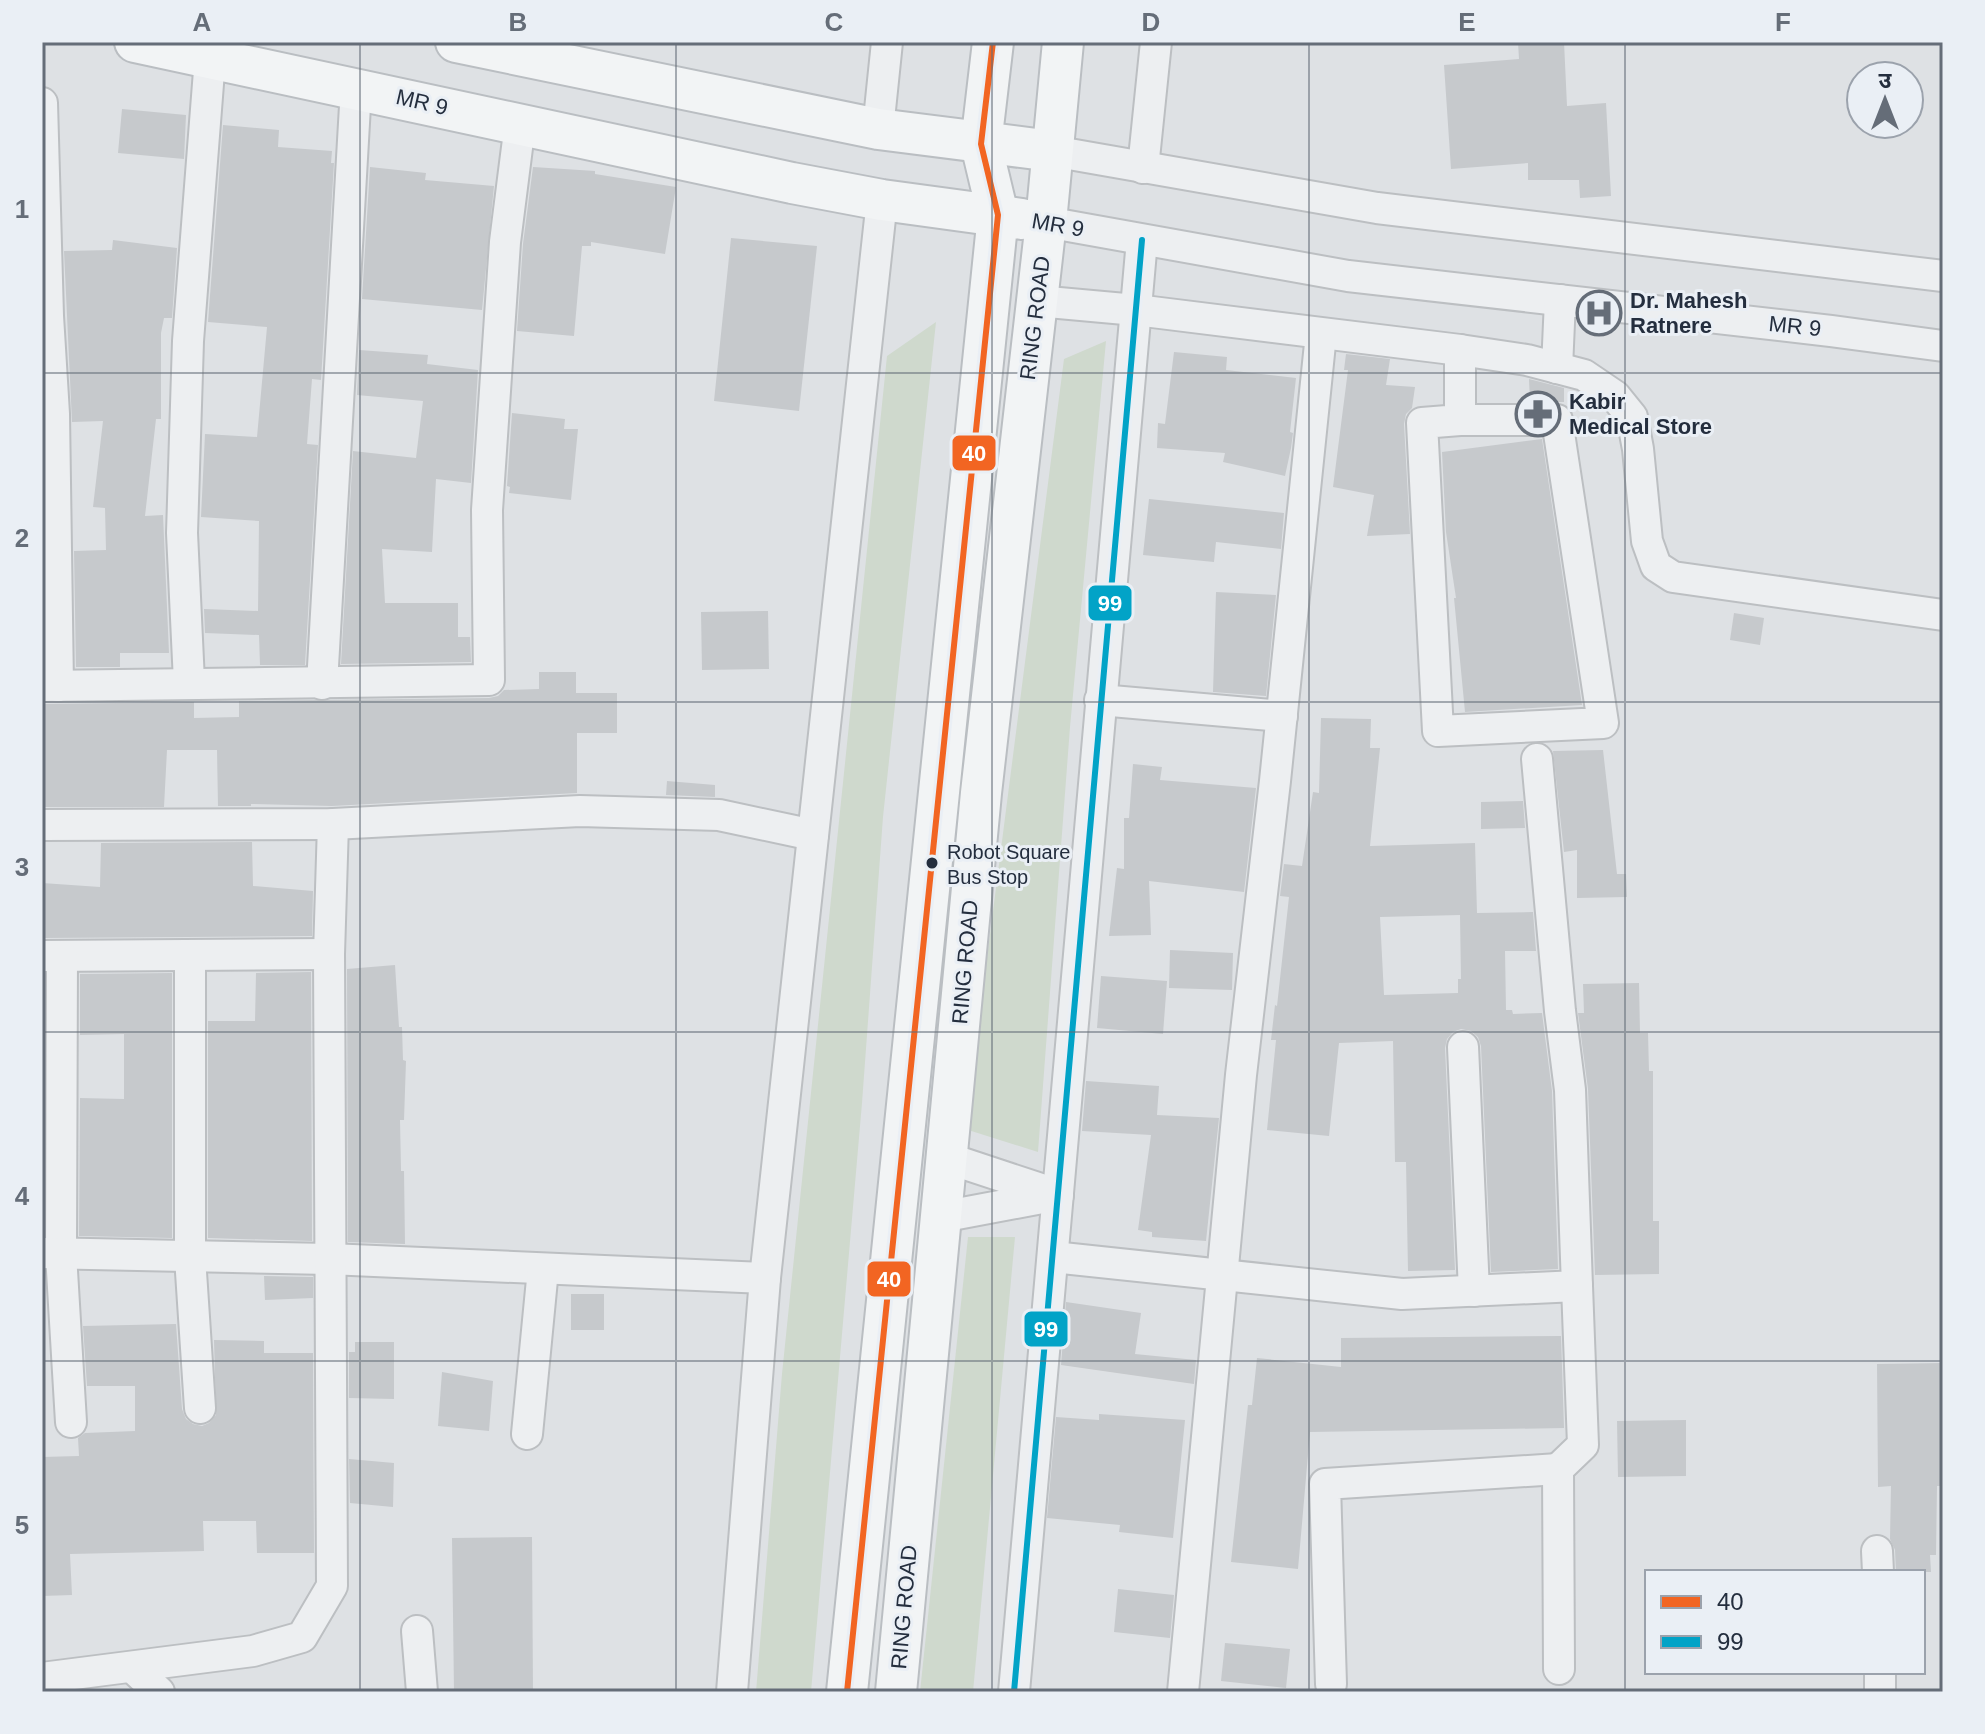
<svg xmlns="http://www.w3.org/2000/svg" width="1985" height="1734" viewBox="0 0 1985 1734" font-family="Arial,'Noto Sans Devanagari',sans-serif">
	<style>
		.green { fill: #cfd9cd }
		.building { fill: #c6c9cc; fill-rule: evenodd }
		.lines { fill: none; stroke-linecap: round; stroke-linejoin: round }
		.minor-casing { stroke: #bcbfc2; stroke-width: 34 }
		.major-casing { stroke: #babec2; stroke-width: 44 }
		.minor { stroke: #edeff1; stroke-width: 30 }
		.major { stroke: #f2f4f5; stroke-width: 40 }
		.bus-1-casing { stroke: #eaeff5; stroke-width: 12 }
		.bus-2-casing { stroke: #eaeff5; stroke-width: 12 }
		.bus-1 { stroke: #f26522; stroke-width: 6 }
		.bus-2 { stroke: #02a3c7; stroke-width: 6 }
		.grid { fill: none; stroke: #656d78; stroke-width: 2; stroke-opacity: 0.55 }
		.bus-dot { fill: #242e3e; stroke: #eaeff5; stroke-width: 3 }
		.labels { text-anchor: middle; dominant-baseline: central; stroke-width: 6; stroke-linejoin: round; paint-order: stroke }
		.bus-label { font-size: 20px; fill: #242e3e; stroke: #eaeff5; text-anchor: start }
		.street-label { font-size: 22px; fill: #242e3e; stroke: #eaeff5 }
		.poi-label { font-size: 22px; font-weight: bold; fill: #242e3e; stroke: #eaeff5; text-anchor: start }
		.line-badge { stroke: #eaeff5; stroke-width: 3 }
		.badge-label { font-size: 22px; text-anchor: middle; font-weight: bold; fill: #fff }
		.neatline { fill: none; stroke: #656d78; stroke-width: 3 }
		.grid-label { font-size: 26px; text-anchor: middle; font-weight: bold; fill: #656d78 }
	</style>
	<rect width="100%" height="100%" fill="#dee1e4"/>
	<!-- green -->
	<g class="green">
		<path d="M936 322 883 817 862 1103 811 1692H756L782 1374 887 356Z"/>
		<path d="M1106 341 1070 727 1038 1152 965 1129 1064 359Z"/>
		<path d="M968 1237H1015L973 1692H920Z"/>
	</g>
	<!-- building -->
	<g class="building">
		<path d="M1518 42H1564L1567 106 1606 103 1611 196 1580 198 1579 180H1528V163L1451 169 1444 65 1519 59Z"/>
		<path d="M122 109 186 115 184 159 118 153Z"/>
		<path d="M223 125 279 130 278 147 332 151 331 163H334L321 380 312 379 307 444 318 445 305 665H260L259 635 205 633 204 609 258 611 259 521 201 517 205 434 257 437 267 327 208 322Z"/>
		<path d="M370 167 426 173 425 180 494 186 482 310 362 299Z"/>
		<path d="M533 167 595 171V174L676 187 665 254 591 242V246H582L574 336 517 331 523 244Z"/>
		<path d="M731 238 817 246 799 411 714 401Z"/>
		<path d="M113 240 177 248 172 318H164L161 333V419H156L145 516 163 515 169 653H120V667H76L74 551 106 550 105 508 93 507 103 421 72 422 64 251 112 250Z"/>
		<path d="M359 350 428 355 427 364 478 370 471 483 436 479 432 552 382 549 385 603H458V637H470L471 662 341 664 353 451 416 458 423 401 357 395Z"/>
		<path d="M1174 352 1227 357 1226 370 1296 378 1290 432 1293 433 1291 448 1285 476 1223 462 1225 453 1157 448 1158 423 1165 424Z"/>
		<path d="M1346 354 1390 359 1386 385 1415 387 1412 408 1406 414 1404 424 1410 534 1367 536 1374 495 1333 487 1348 370H1344Z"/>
		<path d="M1529 379 1564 388V402H1530Z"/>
		<path d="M512 413 565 419 564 429H578L571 500 509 493 510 487 507 486Z"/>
		<path d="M1542 439 1582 705 1465 712 1454 598H1456L1446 532 1442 452Z"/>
		<path d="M1149 499 1284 513 1281 549 1216 542 1214 562 1143 555Z"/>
		<path d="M1216 592 1276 595 1266 696 1213 692Z"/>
		<path d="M768 611 769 669 702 670 701 612Z"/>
		<path d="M1734 613 1764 618 1760 645 1730 640Z"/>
		<path d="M539 672H576V693H617V733H577V793L332 806 251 804V806H218L217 750H167L164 807H42V704L194 702V718L239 717V701L489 698 498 696 504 690 539 689Z"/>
		<path d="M1321 718 1371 719 1370 748H1380L1370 846 1475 843 1477 913 1533 912 1536 951H1505L1506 1010H1512L1513 1014 1542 1013 1552 1091 1558 1269 1491 1272 1481 1046 1478 1037 1471 1031 1461 1029 1453 1032 1447 1039 1445 1048 1455 1270 1408 1271 1406 1162H1395L1393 1041 1339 1043 1329 1136 1267 1130 1276 1040H1271L1275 1005 1277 1006 1289 897 1280 896 1284 864 1302 866 1313 792 1319 793ZM1460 915 1461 979H1458V993L1384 995 1380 917Z"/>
		<path d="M1603 750 1617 874H1626L1627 897 1577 898V850L1564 852 1553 751Z"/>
		<path d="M1133 764 1162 767 1160 780 1256 788 1244 892 1149 881 1151 935 1109 936 1117 868 1124 869V818H1129Z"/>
		<path d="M667 781 715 785V797L666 795Z"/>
		<path d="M1523 801 1525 828 1481 829V802Z"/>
		<path d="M252 842 253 886 313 891 312 936 42 938V883L100 887 101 843Z"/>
		<path d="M1170 950 1233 953 1232 990 1169 988Z"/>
		<path d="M395 965 399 1027H402L403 1060 406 1061 404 1120H400L401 1171H404L405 1244 348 1242 347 969Z"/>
		<path d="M311 972 312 1241 208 1238V1021H255L256 973Z"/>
		<path d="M172 973V1238L79 1236 80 1098 124 1099V1034L80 1035V974Z"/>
		<path d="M1101 976 1167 981 1163 1034 1097 1028Z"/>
		<path d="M1639 983 1640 1033H1648L1649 1071H1653V1221H1659V1274L1595 1275 1588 1089 1578 1013H1584L1583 984Z"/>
		<path d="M1086 1081 1159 1086 1157 1115 1219 1118 1206 1241 1152 1237V1232L1138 1230 1151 1135 1082 1131Z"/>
		<path d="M264 1276 313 1277V1298L265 1300Z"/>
		<rect x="571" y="1294" width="33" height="36"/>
		<path d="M1066 1302 1141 1313 1135 1354 1196 1360 1194 1384 1061 1365Z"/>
		<path d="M176 1324 182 1409 186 1419 193 1424 202 1426 209 1423 216 1415 214 1340 264 1341V1353H313L314 1553H257L256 1521H203L204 1551 70 1554 72 1595 42 1596V1457L79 1456 78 1438 85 1433 135 1431V1386H87L83 1326Z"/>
		<path d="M1561 1336 1564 1428 1310 1432 1298 1569 1231 1562 1248 1405H1252L1257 1358 1341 1367V1338Z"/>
		<path d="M355 1342H394V1399L349 1398V1352H355Z"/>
		<path d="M1943 1363V1486H1937L1936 1555H1930L1931 1572H1896L1895 1550 1890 1539 1891 1486 1878 1487 1877 1364Z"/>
		<path d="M442 1372 493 1381 489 1431 438 1426Z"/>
		<path d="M1099 1414 1185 1420 1173 1538 1119 1532 1120 1525 1047 1518 1056 1417 1099 1420Z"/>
		<path d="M1686 1420V1476L1618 1477 1617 1421Z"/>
		<path d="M349 1459 394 1463 393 1507 350 1503Z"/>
		<path d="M532 1537 533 1692H454L452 1538Z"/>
		<path d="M1118 1589 1174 1595 1170 1638 1114 1632Z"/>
		<path d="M1225 1643 1290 1649 1286 1688 1221 1681Z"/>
	</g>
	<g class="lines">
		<!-- minor casing -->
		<g class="minor-casing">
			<g id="minor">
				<path d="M42 103 48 316 54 414 58 686"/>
				<path d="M878 129 887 42"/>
				<path d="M1052 151 1377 208 1943 276"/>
				<path d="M1143 168 1156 42"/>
				<path d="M1046 222 1348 276 1831 331 1943 346"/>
				<path d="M1037 301 1136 310 1460 350 1527 360 1584 375 1615 396 1632 417 1638 449 1647 541 1656 566 1673 577 1943 615"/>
				<path d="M1557 368 1560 300"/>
				<path d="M1460 420H1557L1603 723 1438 731 1422 423 1460 420V350"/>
				<path d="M189 682 182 533 188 341 210 58"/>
				<path d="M322 684 356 88"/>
				<path d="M42 686C191 683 340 683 489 680L487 510 505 242 520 124"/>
				<path d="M1100 700 1282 716"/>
				<path d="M42 825 333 824 580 811 719 815 813 835"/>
				<path d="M190 955V1257L200 1408"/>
				<path d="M43 956 329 954"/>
				<path d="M62 956 61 1254 71 1422"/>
				<path d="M1463 1047 1474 1291"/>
				<path d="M947 1158 1056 1194"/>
				<path d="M941 1217 1058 1195"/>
				<path d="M42 1253 329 1259 765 1278"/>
				<path d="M1053 1257 1402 1294 1577 1286 1570 1090 1560 1011 1537 759"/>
				<path d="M527 1434 543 1269"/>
				<path d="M1877 1551 1878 1572"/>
				<path d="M417 1631 422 1692"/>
				<path d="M133 1668 159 1692"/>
				<path d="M1559 1669 1558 1469 1583 1445 1577 1286"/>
				<path d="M1880 1672V1692"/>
				<path d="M42 1678 253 1651 302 1637 332 1586 329 954 333 824"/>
				<path d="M1331 1684 1325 1484 1558 1469"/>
				<path d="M732 1692 765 1278 882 200"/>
				<path d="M1014 1692 1142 240"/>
				<path d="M1183 1692 1241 1075 1275 781 1321 334"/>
			</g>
		</g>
		<!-- major casing -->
		<g class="major-casing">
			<g id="major">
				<path d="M135 42 792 183 882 200 1022 219"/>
				<path d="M456 42 878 129 1052 151"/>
				<path d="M847 1692 998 215 981 144 993 42"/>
				<path d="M896 1692 981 793 1046 222 1063 42"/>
			</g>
		</g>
		<!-- minor -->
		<use href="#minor" class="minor"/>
		<!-- major -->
		<use href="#major" class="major"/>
		<!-- bus-1 casing -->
		<g class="bus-1-casing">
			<path id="bus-1" d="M847 1692 998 215 981 144 993 42"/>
		</g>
		<!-- bus-2 casing -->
		<g class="bus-2-casing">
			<path id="bus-2" d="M1014 1692 1142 240"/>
		</g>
		<!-- bus-1 -->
		<use href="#bus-1" class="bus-1"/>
		<!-- bus-2 -->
		<use href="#bus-2" class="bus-2"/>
	</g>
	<!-- grid -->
	<path class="grid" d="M360 42V1692M676 42V1692M992 42V1692M1309 42V1692M1625 42V1692M42 373H1943M42 702H1943M42 1032H1943M42 1361H1943"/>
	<!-- icons -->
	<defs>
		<g id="hospital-ring" transform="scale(2.3)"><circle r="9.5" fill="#eaeff5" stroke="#656d78" stroke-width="1.5"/><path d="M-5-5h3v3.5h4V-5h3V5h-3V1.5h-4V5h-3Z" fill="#656d78"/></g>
		<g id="pharmacy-ring" transform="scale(2.3)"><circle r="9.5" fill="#eaeff5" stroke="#656d78" stroke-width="1.5"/><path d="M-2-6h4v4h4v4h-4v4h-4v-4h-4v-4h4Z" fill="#656d78"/></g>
	</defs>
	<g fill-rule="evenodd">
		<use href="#hospital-ring" x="1599" y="313"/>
		<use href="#pharmacy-ring" x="1538" y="414"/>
	</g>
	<!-- markers -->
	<circle class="bus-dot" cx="932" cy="863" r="7"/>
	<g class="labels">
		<!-- bus labels -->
		<g class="bus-label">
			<text x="947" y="852">Robot Square<tspan x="947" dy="25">Bus Stop</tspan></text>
		</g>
		<!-- street labels -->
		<g class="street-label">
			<text transform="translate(422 102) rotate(13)">MR 9</text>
			<text transform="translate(1058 225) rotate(10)">MR 9</text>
			<text transform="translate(1035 318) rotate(-83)">RING ROAD</text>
			<text transform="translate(1795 326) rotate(6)">MR 9</text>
			<text transform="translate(965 962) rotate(-85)">RING ROAD</text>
			<text transform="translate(904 1607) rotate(-85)">RING ROAD</text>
		</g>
		<!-- poi labels -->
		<g class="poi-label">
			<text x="1630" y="300">Dr. Mahesh<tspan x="1630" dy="25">Ratnere</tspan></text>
			<text x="1569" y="401">Kabir<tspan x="1569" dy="25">Medical Store</tspan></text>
		</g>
	</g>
	<g class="line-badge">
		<rect x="951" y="434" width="46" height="38" rx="8" fill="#f26522"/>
		<rect x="1087" y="584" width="46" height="38" rx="8" fill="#02a3c7"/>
		<rect x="866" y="1260" width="46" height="38" rx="8" fill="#f26522"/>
		<rect x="1023" y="1310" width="46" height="38" rx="8" fill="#02a3c7"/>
	</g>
	<g class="badge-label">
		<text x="974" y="461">40</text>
		<text x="1110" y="611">99</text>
		<text x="889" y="1287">40</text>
		<text x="1046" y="1337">99</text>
	</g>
	<!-- border -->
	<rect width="1985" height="1734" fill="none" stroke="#eaeff5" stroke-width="88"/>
	<!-- legend -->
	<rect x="1645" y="1570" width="280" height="104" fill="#eaeff5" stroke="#9ba2ac" stroke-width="2"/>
	<rect x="1661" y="1596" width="40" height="12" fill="#f26522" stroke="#9ba2ac" stroke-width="2"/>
	<text x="1717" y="1610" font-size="24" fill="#242e3e">40</text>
	<rect x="1661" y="1636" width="40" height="12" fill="#02a3c7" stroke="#9ba2ac" stroke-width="2"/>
	<text x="1717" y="1650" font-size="24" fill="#242e3e">99</text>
	<!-- north arrow -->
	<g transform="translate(1885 100)"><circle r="38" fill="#eaeff5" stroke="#9ba2ac" stroke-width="2"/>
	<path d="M0-6L14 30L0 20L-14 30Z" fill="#656d78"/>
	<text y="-12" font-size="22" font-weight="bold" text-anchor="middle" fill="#242e3e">उ</text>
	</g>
	<rect x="44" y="44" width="1897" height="1646" class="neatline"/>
	<g class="grid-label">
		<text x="202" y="31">A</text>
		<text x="518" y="31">B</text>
		<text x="834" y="31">C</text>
		<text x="1151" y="31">D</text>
		<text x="1467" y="31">E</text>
		<text x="1783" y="31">F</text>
		<text x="22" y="218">1</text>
		<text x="22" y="547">2</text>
		<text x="22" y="876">3</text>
		<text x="22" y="1205">4</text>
		<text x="22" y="1534">5</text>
	</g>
</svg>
